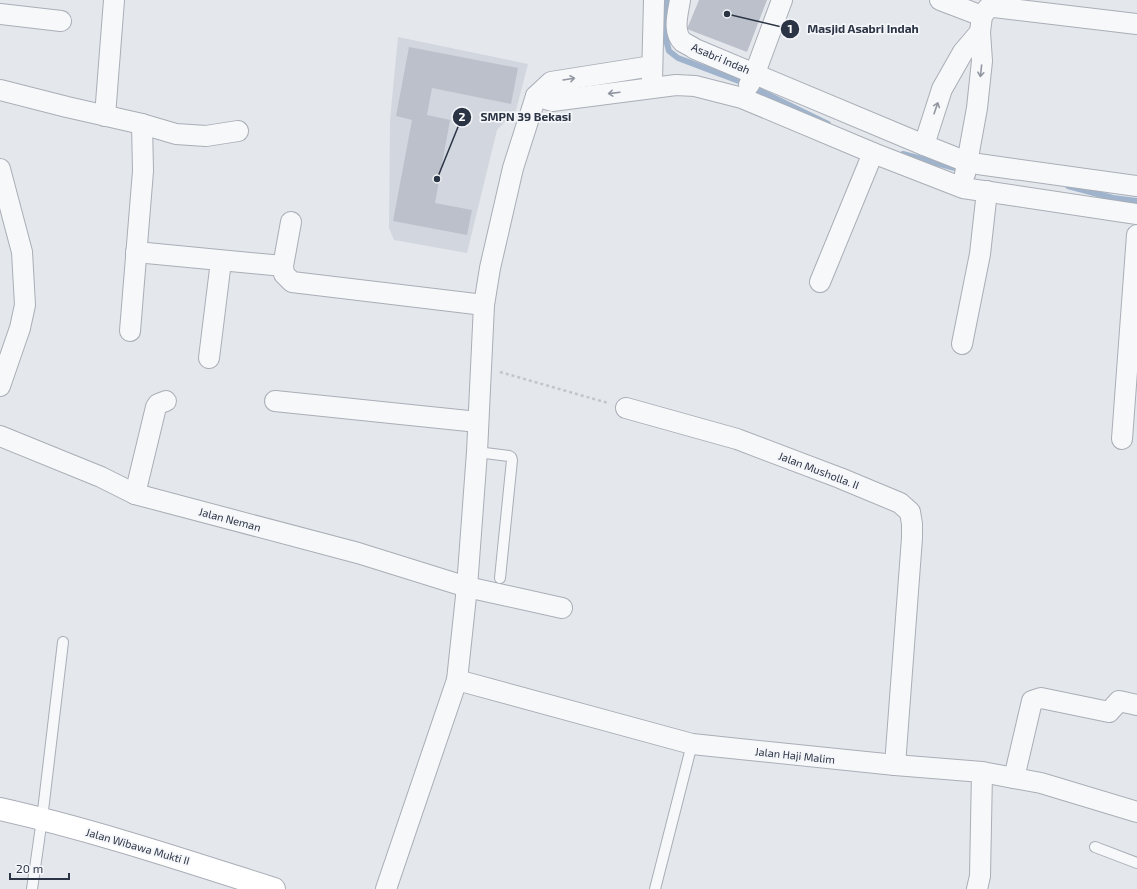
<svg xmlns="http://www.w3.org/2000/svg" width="1137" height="889" viewBox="0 0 1137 889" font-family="'Exo 2',sans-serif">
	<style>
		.built { fill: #d2d6de }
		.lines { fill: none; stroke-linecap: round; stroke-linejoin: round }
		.stream { stroke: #9fb4cc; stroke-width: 6 }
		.building { fill: #bbc0ca }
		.service-casing { stroke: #a9aeb7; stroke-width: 12 }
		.minor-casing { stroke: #a9aeb7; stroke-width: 22 }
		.secondary-casing { stroke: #a9aeb7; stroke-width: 24 }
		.path { stroke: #c2c5cb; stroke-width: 2.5; stroke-dasharray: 3 3; stroke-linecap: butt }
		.service { stroke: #f7f8fa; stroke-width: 10 }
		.minor { stroke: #f7f8fa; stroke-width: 20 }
		.secondary { stroke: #fff; stroke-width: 22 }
		.oneway { stroke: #9196a0 }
		.labels { text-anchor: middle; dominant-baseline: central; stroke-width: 3.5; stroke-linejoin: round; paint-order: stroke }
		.street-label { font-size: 11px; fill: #2b3445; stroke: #f4f6f9 }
		.leader { fill: none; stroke: #2b3445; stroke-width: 1.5 }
		.callout-dot { fill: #2b3445; stroke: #f4f6f9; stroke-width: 1.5 }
		.mark-label { font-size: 12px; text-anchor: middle; font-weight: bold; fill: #fff }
		.callout-label { font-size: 12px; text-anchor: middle; font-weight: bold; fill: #2b3445; stroke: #f4f6f9; stroke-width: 3.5; stroke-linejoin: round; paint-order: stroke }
	</style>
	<rect width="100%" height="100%" fill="#e4e7ec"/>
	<!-- built -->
	<path class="built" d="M398 37 528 64 516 110 497 130 467 253 394 240 389 228 390 120Z"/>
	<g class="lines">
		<!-- stream -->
		<g class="stream">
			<path d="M667 0 666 40 669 51 678 58 744 83"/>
			<path d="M754 88 828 124"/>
			<path d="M903 154 955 168"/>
			<path d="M1068 186 1113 198 1137 201"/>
		</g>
	</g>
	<!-- building -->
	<g class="building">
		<path d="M699 0H767L747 52 687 29Z"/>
		<path d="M409 47 518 68 511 104 432 88 427 115 450 120 435 203 472 210 467 235 393 221 412 120 396 116Z"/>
	</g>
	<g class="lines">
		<!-- service casing -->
		<g class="service-casing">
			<g id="service">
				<path d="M477 452 509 456 511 457 512 460 500 578"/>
				<path d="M1095 847 1137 863"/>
				<path d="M32 889 42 819 63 642"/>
				<path d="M655 889 692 744"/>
			</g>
		</g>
		<!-- minor casing -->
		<g class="minor-casing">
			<g id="minor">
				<path d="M680 0C678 13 672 32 683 42 686 44 691 46 695 49L924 145 967 162 978 164 1137 186"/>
				<path d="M940 0 982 16"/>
				<path d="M0 14 61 21"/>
				<path d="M652 80 654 0"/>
				<path d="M749 85 755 73 782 0"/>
				<path d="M0 90 67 107 142 124 176 134 206 136 238 131"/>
				<path d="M536 96 552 101 676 85 695 86 742 98 873 153 963 188 1137 214"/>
				<path d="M105 116 114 0"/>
				<path d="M924 145 942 89 963 52 980 32"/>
				<path d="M0 169 22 252 25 305 20 328 0 386"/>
				<path d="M965 174 977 108 982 61 980 32 982 16 988 8 994 7 1137 24"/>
				<path d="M291 222 283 266 284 274 292 282 484 305"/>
				<path d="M136 252 283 266"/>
				<path d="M820 282 873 153"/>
				<path d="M130 331 143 171 142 124"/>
				<path d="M962 344 980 254 987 191"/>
				<path d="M209 358 221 261"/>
				<path d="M275 401 478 422"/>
				<path d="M626 408 737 439 840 478 900 503 910 512 912 524V538L895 765"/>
				<path d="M0 436 101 477 135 494 358 553 467 587 562 608"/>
				<path d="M1122 439 1137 235"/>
				<path d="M135 494 156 407 158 404 166 401"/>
				<path d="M457 680 692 744 895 765 982 772 1041 783 1137 812"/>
				<path d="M1014 778 1032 701 1041 698 1109 712 1119 701 1137 705"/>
				<path d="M386 889 457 680 467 587 477 452 484 305 490 268 513 168 536 96 551 82 652 66"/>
				<path d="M977 889 980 876 982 772"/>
			</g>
		</g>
		<!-- secondary casing -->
		<g class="secondary-casing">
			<path id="secondary" d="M0 809C93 830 183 860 274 889"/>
		</g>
		<!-- path -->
		<path class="path" d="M500 372 608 403"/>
		<!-- service -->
		<use href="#service" class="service"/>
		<!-- minor -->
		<use href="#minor" class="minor"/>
		<!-- secondary -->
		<use href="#secondary" class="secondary"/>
	</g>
	<!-- one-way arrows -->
	<defs><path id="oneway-shaft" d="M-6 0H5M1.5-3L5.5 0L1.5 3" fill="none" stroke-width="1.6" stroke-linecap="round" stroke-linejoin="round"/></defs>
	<g class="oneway">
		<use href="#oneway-shaft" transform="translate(981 71) rotate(96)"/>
		<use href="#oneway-shaft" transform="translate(569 79) rotate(-9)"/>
		<use href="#oneway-shaft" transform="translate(614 93) rotate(173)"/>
		<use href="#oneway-shaft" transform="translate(936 108) rotate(-71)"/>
	</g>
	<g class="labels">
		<!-- street labels -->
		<g class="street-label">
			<text transform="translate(721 58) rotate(23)">Asabri Indah</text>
			<text transform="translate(819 470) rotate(21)">Jalan Musholla. II</text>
			<text transform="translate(230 519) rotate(15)">Jalan Neman</text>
			<text transform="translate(795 755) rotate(6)">Jalan Haji Malim</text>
			<text transform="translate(138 846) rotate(16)">Jalan Wibawa Mukti II</text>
		</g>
	</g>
	<!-- callouts -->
	<path class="leader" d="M727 14L790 29M437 179L462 117"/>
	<g class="callout-dot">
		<circle cx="727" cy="14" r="4"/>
		<circle cx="437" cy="179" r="4"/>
		<circle cx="790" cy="29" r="10"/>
		<circle cx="462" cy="117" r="10"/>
	</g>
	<g class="mark-label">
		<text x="790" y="33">1</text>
		<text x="462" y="121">2</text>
	</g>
	<g class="callout-label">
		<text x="863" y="33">Masjid Asabri Indah</text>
		<text x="526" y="121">SMPN 39 Bekasi</text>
	</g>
	<!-- scale -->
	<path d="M10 873v6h59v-6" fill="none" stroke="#2b3445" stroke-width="2"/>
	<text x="16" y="873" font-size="12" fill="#2b3445" stroke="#f4f6f9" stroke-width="3" paint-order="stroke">20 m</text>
</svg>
